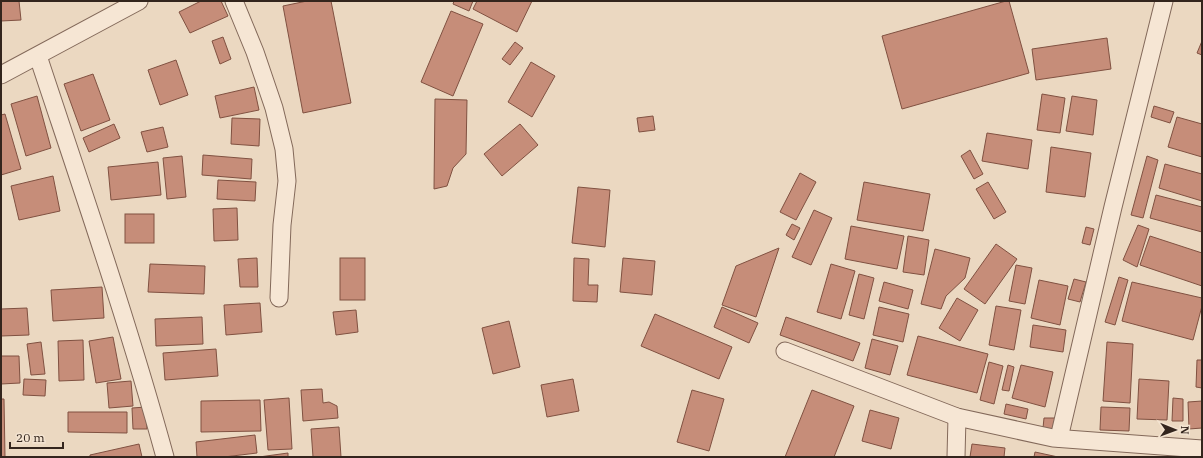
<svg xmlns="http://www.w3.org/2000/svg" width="1203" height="458" viewBox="0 0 1203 458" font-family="'IBM Plex Serif',serif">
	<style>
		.building { fill: #c68d79; stroke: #805141 }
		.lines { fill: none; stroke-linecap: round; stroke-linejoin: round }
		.street-casing { stroke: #83695a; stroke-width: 19 }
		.street { stroke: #f6e6d4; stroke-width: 17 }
	</style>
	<rect width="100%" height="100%" fill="#ebd8c1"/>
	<!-- building -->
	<g class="building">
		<path d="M1 1H19L21 20 1 21Z"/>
		<path d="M201 1H221L228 16 190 33 179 12Z"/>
		<path d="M307 1H331L351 103 303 113 283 6Z"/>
		<path d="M454 1H473L469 11 453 4Z"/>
		<path d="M477 1H532L517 32 473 9Z"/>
		<path d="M1006 1H1009L1029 73 902 109 882 36Z"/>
		<path d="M451 11 483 24 453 96 421 82Z"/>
		<path d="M223 37 231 59 220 64 212 41Z"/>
		<path d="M1107 38 1111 69 1036 80 1032 49Z"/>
		<path d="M1202 41V55L1197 53Z"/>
		<path d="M515 42 523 48 510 65 502 59Z"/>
		<path d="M176 60 188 95 160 105 148 70Z"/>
		<path d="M531 62 555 76 532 117 508 102Z"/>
		<path d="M93 74 110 120 81 131 64 84Z"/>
		<path d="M254 87 259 110 220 118 215 96Z"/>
		<path d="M1042 94 1065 98 1060 133 1037 130Z"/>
		<path d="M37 96 51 148 26 156 11 104Z"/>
		<path d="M1072 96 1097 100 1093 135 1066 131Z"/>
		<path d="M435 99 467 100 466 154 453 168 447 186 434 189Z"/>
		<path d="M1154 106 1174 112 1170 123 1151 117Z"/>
		<path d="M5 114 21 169 1 175V115Z"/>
		<path d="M653 116 655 130 639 132 637 118Z"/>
		<path d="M1177 117 1202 124V157L1168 147Z"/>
		<path d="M232 118 260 119 259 146 231 144Z"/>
		<path d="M114 124 120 138 89 152 83 138Z"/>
		<path d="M520 124 538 145 502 176 484 154Z"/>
		<path d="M163 127 168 147 147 152 141 132Z"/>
		<path d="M987 133 1032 140 1028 169 982 161Z"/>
		<path d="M1051 147 1091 153 1085 197 1046 192Z"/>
		<path d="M970 150 983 174 974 179 961 156Z"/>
		<path d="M203 155 252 159 251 179 202 175Z"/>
		<path d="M182 156 186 197 167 199 163 158Z"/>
		<path d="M1147 156 1158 160 1143 218 1131 215Z"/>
		<path d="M158 162 161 195 111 200 108 167Z"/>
		<path d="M1165 164 1202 174V201L1159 188Z"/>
		<path d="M800 173 816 182 796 220 780 212Z"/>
		<path d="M53 176 60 211 19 220 11 186Z"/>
		<path d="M218 180 256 182 255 201 217 199Z"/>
		<path d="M864 182 930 194 923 231 857 220Z"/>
		<path d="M988 182 1006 212 994 219 976 189Z"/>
		<path d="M578 187 610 190 605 247 572 243Z"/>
		<path d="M1156 195 1202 207V232L1150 218Z"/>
		<path d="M237 208 238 240 214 241 213 209Z"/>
		<path d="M814 210 832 218 811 265 792 257Z"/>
		<rect x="125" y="214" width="29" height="29"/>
		<path d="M792 224 800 228 794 240 786 235Z"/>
		<path d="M1138 225 1149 229 1137 267 1123 260Z"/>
		<path d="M851 226 904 236 897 269 845 259Z"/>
		<path d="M1086 227 1094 229 1090 245 1082 243Z"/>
		<path d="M908 236 929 240 924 275 903 272Z"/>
		<path d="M1150 236 1202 253V286L1140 265Z"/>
		<path d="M996 244 1017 259 985 304 964 289Z"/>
		<path d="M779 248 756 317 722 305 736 266Z"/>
		<path d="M935 249 970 258 965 278 946 296 941 309 921 304Z"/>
		<path d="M257 258 258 287H240L238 259Z"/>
		<rect x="340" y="258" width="25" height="42"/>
		<path d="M574 258 589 259 588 285H598L597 302 573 301Z"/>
		<path d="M623 258 655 261 652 295 620 292Z"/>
		<path d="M150 264 205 266 204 294 148 292Z"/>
		<path d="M831 264 855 271 841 319 817 312Z"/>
		<path d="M1016 265 1032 268 1025 304 1009 301Z"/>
		<path d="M859 274 874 278 864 319 849 315Z"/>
		<path d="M1119 277 1128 280 1115 325 1105 322Z"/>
		<path d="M1074 279 1086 282 1080 302 1068 299Z"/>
		<path d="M1039 280 1068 286 1060 325 1031 318Z"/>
		<path d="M884 282 913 290 908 309 879 301Z"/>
		<path d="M1132 282 1202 298V306L1193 340 1122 321Z"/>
		<path d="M102 287 104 318 53 321 51 290Z"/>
		<path d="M957 298 978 310 960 341 939 328Z"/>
		<path d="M260 303 262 332 226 335 224 305Z"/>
		<path d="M996 306 1021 310 1014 350 989 345Z"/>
		<path d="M722 307 758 323 749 343 714 327Z"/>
		<path d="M879 307 909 314 903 342 873 335Z"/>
		<path d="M27 308 29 335 1 336V309Z"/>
		<path d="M356 310 358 332 336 335 333 312Z"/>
		<path d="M655 314 732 347 719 379 641 346Z"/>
		<path d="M202 317 203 344 156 346 155 319Z"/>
		<path d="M786 317 860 343 853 361 780 335Z"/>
		<path d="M509 321 520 367 493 374 482 328Z"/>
		<path d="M1033 325 1066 330 1063 352 1030 347Z"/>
		<path d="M918 336 988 354 977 393 907 375Z"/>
		<path d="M113 337 121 379 96 383 89 341Z"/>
		<path d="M872 339 898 346 890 375 865 368Z"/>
		<path d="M83 340 84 380 59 381 58 341Z"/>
		<path d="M41 342 45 374 31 375 27 344Z"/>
		<path d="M1107 342 1133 344 1130 403 1103 401Z"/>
		<path d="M216 349 218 376 165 380 163 353Z"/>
		<path d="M1 356H19L20 383 1 384Z"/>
		<path d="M1197 360H1202V388L1196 387Z"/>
		<path d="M989 362 1003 366 994 404 980 400Z"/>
		<path d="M1008 365 1014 367 1009 391 1002 390Z"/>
		<path d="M1021 365 1053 372 1045 407 1012 398Z"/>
		<path d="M24 379 46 380 45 396 23 395Z"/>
		<path d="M573 379 579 411 547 417 541 385Z"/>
		<path d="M1139 379 1169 381 1167 420 1137 419Z"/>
		<path d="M131 381 133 406 109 408 107 383Z"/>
		<path d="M322 389 323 403 329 402 337 406 338 418 303 421 301 390Z"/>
		<path d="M692 390 724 399 709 451 677 442Z"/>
		<path d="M812 390 854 406 834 457H785Z"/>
		<path d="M289 398 292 449 268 450 264 400Z"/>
		<path d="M1173 398 1183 399V421H1172Z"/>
		<path d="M1 399H4L5 457H1Z"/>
		<path d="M260 400 261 431 201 432V401Z"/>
		<path d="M1202 401V428L1189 429 1188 402Z"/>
		<path d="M1006 404 1028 409 1026 419 1004 414Z"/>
		<path d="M146 407 147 429H133L132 408Z"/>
		<path d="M1101 407 1130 408 1129 431 1100 430Z"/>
		<path d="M870 410 899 418 891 449 862 441Z"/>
		<path d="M68 412H127V433L68 432Z"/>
		<path d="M1044 418H1056L1055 429 1043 428Z"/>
		<path d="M339 427 341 457H313L311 429Z"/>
		<path d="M255 435 257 453 224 457H197L196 442Z"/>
		<path d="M139 444 142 457H90V455Z"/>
		<path d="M972 444 1005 448 1004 457H970Z"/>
		<path d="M1035 452 1058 457H1034Z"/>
		<path d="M288 453V457H259Z"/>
	</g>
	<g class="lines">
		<!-- street casing -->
		<g class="street-casing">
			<g id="street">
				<path d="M234 1 255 52 274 108 284 149 287 181 282 225 279 298"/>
				<path d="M38 56C82 189 128 322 165 457"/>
				<path d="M1 75 139 1"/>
				<path d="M785 351 957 417 1053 438 1202 449"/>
				<path d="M1059 438 1113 207 1164 1"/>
				<path d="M956 457 957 417"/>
			</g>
		</g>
		<!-- street -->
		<use href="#street" class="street"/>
	</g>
	<!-- border -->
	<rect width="1203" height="458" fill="none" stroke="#33251d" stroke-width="4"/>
	<!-- north arrow -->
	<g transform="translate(1175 430) rotate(91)" stroke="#f3e3d0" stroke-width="3" paint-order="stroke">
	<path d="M0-3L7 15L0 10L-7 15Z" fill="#33251d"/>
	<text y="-6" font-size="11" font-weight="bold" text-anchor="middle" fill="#33251d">N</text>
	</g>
	<!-- scale -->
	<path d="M10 442v6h53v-6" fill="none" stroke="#33251d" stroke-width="2"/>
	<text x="16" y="442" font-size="12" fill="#33251d" stroke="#f3e3d0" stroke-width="3" paint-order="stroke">20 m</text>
</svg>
